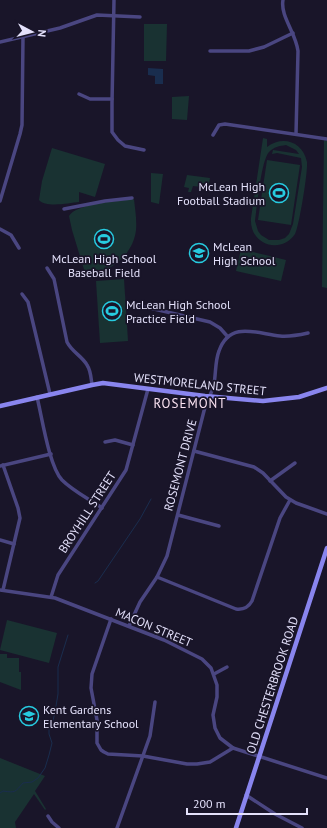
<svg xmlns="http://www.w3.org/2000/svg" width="327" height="828" viewBox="0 0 327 828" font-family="'PT Sans',sans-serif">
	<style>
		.green { fill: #193232; fill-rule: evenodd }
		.water { fill: #192d4e }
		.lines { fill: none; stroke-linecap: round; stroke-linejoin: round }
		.stream { stroke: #192d4e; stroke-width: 1 }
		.street { stroke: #4a4681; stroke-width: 3.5 }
		.secondary { stroke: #8985ee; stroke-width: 4.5 }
		.labels { text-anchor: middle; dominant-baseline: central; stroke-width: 3.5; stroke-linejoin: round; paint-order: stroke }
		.poi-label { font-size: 12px; fill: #e4e1fb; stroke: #191529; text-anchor: start }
		.street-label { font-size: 12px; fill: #e4e1fb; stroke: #191529 }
		.neighbourhood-label { font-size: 13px; letter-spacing: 1px; fill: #fbe3f2; stroke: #191529 }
	</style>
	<rect width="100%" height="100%" fill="#191529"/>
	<!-- green -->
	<g class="green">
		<path d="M144 24H167L166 61H144Z"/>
		<path d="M189 96 187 120 172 119V97Z"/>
		<path d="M263 138 267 139V147C283 135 303 142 307 162 308 172 299 227 295 234 281 255 249 245 251 218ZM286 145 296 150 299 154 273 150 272 154 277 153 301 158 302 167 293 224 289 234 285 238 279 240H269L261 235 258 231 255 221C257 207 261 161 269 152 274 147 279 146 286 145Z"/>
		<path d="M324 140 327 141V288L322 287Z"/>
		<path d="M52 148 105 164 95 197 79 192V202C69 203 46 208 39 200L42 181Z"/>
		<path d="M267 160 300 165 291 225 258 220Z"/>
		<path d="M151 173 163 174 159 204 151 202Z"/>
		<path d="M187 175 210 178 209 184 202 183 201 187 193 186 191 192H188L189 188 184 187Z"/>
		<path d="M134 199C135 209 137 220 136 230 133 256 109 273 86 276L72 230 69 216C77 203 119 201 134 199Z"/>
		<path d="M241 249 286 260 281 281 236 271Z"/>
		<path d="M124 279 128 341 100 343 96 281Z"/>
		<path d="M7 620 57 633 49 663 0 650Z"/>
		<path d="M0 654H7V658H19V672H21V690L0 682Z"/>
		<path d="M0 758 45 776 35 791 46 809 45 810 34 794 15 822 16 828H0Z"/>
	</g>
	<!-- water -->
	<path class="water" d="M148 68 163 69V84H155V76L148 75Z"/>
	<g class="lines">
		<!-- stream -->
		<g class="stream">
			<path d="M95 583 98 581 140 519 151 499"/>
			<path d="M0 793 3 791C16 793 15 792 23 783L32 782 38 778 45 768 49 755 52 743 49 734V729L52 725 55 712 58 694V667L68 635"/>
		</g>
		<!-- street -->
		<g class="street">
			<path d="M114 0 112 103V132L118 140 125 146 144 150"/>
			<path d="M283 0C280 16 296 33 298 51L296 134"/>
			<path d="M0 42 60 28 97 15 140 17"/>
			<path d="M210 51H249L264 47 293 33"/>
			<path d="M79 94 90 99H112"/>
			<path d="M213 135 219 125 225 124 327 139"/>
			<path d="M0 201 20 134 22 125 23 37"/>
			<path d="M64 209 105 201 132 198"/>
			<path d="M0 229 11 235 19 248"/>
			<path d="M47 268 54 279 67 342C72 352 82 356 87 365 91 371 91 378 92 385"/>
			<path d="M22 294 28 302 50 394"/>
			<path d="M137 305 210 322 220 328 228 337"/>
			<path d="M37 397C42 417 49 466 62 480 73 491 89 499 102 508"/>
			<path d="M105 442 115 440 133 445"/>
			<path d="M194 451 254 467 263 473 286 497 296 503 327 514"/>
			<path d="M3 465 18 508 20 518 3 590"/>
			<path d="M0 466 51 454"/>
			<path d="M270 481 295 463"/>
			<path d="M178 515 219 526"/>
			<path d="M0 540 14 544"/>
			<path d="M157 577 236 609C243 610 248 608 252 601L280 518 290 500"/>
			<path d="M0 590 55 598 164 640 202 659 211 668 217 685V697L213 715 215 728 220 738 233 748"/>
			<path d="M51 597 58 575 126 470 148 389"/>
			<path d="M111 619 92 674 91 688 97 720V743L101 750 104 752 108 754 143 756 187 764H197L210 762 233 748 327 778"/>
			<path d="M129 626 140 602 157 577 167 556 205 407C208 400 212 392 214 384 216 373 215 361 219 351 230 320 258 334 280 336 290 337 299 335 308 333"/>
			<path d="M214 674 227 667"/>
			<path d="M246 795 275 814 302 828"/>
			<path d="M48 816 52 822 59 828"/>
			<path d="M117 828 150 736 155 702"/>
		</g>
		<!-- secondary -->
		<g class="secondary">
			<path d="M0 406 92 385 103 383 205 396 263 401 299 397 327 388"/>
			<path d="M236 828 327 548"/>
		</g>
	</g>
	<!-- icons -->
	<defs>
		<g id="stadium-ring" transform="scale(1)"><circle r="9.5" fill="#191529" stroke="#27cbe0" stroke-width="1.5"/><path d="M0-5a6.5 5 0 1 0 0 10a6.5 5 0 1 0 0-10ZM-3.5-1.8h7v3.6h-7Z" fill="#27cbe0"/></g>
		<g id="school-ring" transform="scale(1)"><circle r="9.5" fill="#191529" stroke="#27cbe0" stroke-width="1.5"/><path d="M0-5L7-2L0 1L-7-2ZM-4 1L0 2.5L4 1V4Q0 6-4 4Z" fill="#27cbe0"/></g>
	</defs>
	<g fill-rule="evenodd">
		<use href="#stadium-ring" x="279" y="193"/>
		<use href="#stadium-ring" x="104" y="239"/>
		<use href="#school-ring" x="199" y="253"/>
		<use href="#stadium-ring" x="112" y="311"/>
		<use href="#school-ring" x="29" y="716"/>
	</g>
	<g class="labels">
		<!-- poi labels -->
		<g class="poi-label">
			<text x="265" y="186" text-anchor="end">McLean High<tspan x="265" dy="14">Football Stadium</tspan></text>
			<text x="213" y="246">McLean<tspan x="213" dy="14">High School</tspan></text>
			<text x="104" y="258" text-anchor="middle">McLean High School<tspan x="104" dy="14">Baseball Field</tspan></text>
			<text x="126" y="304">McLean High School<tspan x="126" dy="14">Practice Field</tspan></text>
			<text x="43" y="709">Kent Gardens<tspan x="43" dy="14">Elementary School</tspan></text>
		</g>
		<!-- street labels -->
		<g class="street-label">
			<text transform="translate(200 384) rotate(6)">WESTMORELAND STREET</text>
			<text transform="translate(180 465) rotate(-75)">ROSEMONT DRIVE</text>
			<text transform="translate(87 512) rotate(-57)">BROYHILL STREET</text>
			<text transform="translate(154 627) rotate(23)">MACON STREET</text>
			<text transform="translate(272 685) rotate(-72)">OLD CHESTERBROOK ROAD</text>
		</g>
		<!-- neighbourhood labels -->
		<g class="neighbourhood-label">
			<text x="190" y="403">ROSEMONT</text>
		</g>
	</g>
	<!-- north arrow -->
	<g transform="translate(32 32) rotate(97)" stroke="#191529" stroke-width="3" paint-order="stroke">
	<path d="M0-3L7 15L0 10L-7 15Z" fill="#e4e1fb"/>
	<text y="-6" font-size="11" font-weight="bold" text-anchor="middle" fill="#e4e1fb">N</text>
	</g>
	<!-- scale -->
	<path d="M187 808v6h120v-6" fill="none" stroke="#e4e1fb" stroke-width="2"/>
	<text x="193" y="808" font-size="12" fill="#e4e1fb" stroke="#191529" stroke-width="3" paint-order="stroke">200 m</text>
</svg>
